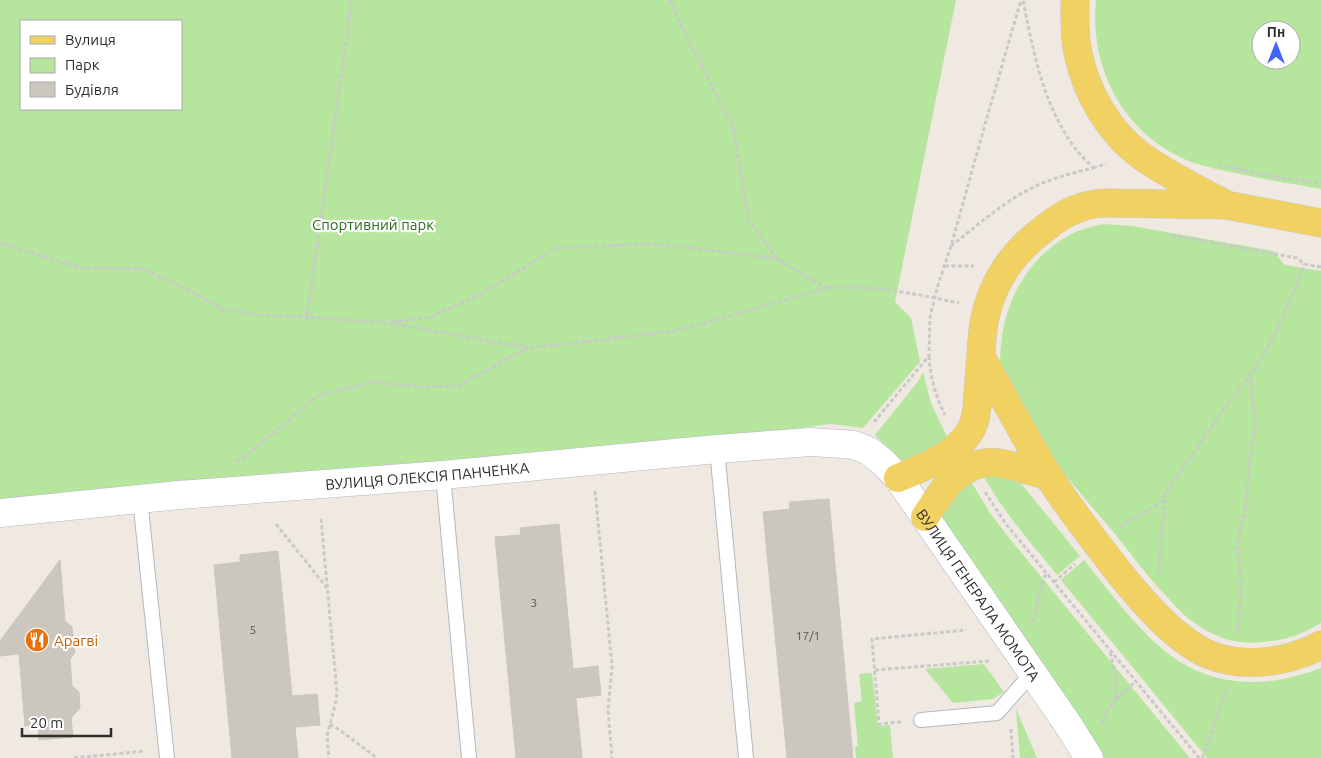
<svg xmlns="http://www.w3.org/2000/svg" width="1321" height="758" viewBox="0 0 1321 758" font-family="Ubuntu,sans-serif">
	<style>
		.green { fill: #b6e59e; fill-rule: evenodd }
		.building { fill: #cbc7bf; stroke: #cbc5ba }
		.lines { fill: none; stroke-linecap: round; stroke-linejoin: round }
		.lane-casing { stroke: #b4b7c1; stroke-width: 16 }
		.secondary-casing { stroke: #b4b7c1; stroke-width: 29 }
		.primary-casing { stroke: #c9c9c9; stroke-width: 29 }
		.path { stroke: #c9c9c9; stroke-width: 3; stroke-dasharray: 4 2.5; stroke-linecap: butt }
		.lane { stroke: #fff; stroke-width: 14 }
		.secondary { stroke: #fff; stroke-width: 28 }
		.primary { stroke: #f2d163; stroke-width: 28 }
		.labels { text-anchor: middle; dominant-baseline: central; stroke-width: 4.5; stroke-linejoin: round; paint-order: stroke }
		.number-label { font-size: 12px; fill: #555452 }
		.park-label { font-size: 15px; fill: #2c6e1b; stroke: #fff }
		.street-label { font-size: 15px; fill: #2e2e2e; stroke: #fff }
		.food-label { font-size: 15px; fill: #c56008; stroke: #fff; text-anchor: start }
	</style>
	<rect width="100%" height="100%" fill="#efe9e1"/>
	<!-- green -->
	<g class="green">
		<path d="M0 0H956L895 302 911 318 920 362 863 428 831 424 763 433 698 437 552 452 0 502ZM21 21H181V109H21Z"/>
		<path d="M1096 0H1321V189C1292 184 1263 179 1235 173 1221 170 1207 167 1194 163 1126 138 1089 71 1096 0ZM1261 30H1291V60H1261Z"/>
		<path d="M1104 224 1132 226 1273 251 1285 265 1321 271V623C1315 626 1310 629 1304 632 1284 641 1248 647 1226 639 1210 634 1194 624 1181 612 1176 607 1171 601 1166 596 1147 576 1132 555 1115 534 1092 506 1067 479 1045 450 1034 435 1026 416 1018 400 1013 392 1004 378 1001 370 999 361 1001 345 1002 336 1010 282 1048 232 1104 224Z"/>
		<path d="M923 372 931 403 949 441 910 463 897 458 875 435 919 380Z"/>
		<path d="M991 473 1020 482 1080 556 1057 575C1031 543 1003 512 983 475Z"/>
		<path d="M970 480 990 513 1006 534 1190 758H1104L1095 742 943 526 940 513Z"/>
		<path d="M1084 560C1117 600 1154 656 1205 674 1219 679 1232 681 1246 682 1273 683 1297 677 1321 668V758H1207L1061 580Z"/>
		<path d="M984 664 1004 692 993 699 953 703 925 669Z"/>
		<path d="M872 673 878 726 890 725 893 758H856L855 747 858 746 854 703 862 701 859 674Z"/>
		<path d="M1016 709 1037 758H1020Z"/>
	</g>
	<!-- building -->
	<g class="building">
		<path d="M829 499 853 758H787L763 512 790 509 789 502Z"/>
		<path d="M559 524 573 669 598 666 601 695 576 698 582 758H516L495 537 521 535 520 528Z"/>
		<path d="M278 551 292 696 317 694 320 725 295 727 298 758H232L214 565 240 562V555Z"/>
		<path d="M60 560 65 621 72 627 75 653 70 659 72 686 79 692 80 708 71 718 73 737 39 740 38 725 25 726 19 654 0 656V641Z"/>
	</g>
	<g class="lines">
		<!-- lane casing -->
		<g class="lane-casing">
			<g id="lane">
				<path d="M717 449 746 758"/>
				<path d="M443 475 469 758"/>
				<path d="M140 499 167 758"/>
				<path d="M921 720 997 713 1032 673"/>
			</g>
		</g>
		<!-- secondary casing -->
		<g class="secondary-casing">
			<g id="secondary">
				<path id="s1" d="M0 513 179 495 443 475 717 449 810 442 843 444 854 445 869 451 884 463 898 478 1067 723 1089 758"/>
			</g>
		</g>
		<!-- primary casing -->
		<g class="primary-casing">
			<g id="primary">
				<path d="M1075 0C1075 18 1074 36 1078 53 1086 92 1108 131 1140 155 1166 174 1195 188 1223 203"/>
				<path d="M981 357C1004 397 1025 438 1049 477 1071 511 1096 543 1121 575 1143 602 1177 642 1210 655 1245 669 1289 662 1321 645"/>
				<path d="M898 478C923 467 953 457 969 433 977 421 977 406 978 392 980 369 981 345 984 322 992 281 1012 253 1045 228 1056 219 1069 211 1082 207 1091 204 1100 203 1109 203L1226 205 1321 223"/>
				<path d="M925 517C931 507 938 497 945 488 954 476 969 466 984 463 1001 460 1032 472 1049 476"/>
			</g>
		</g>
		<!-- path -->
		<g class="path">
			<path d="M670 0 680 23 733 128 749 221 778 259 826 288"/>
			<path d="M1218 165 1270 176 1321 183"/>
			<path d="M1093 168 1106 164"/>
			<path d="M1172 235 1297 258 1304 264 1321 267"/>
			<path d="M0 243 82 268 143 269 194 293 222 309 259 315 307 317 389 323 529 348 676 331 826 288C871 284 915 294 959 303"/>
			<path d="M951 246C977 226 1004 201 1034 187 1052 178 1073 173 1093 168 1087 161 1080 155 1075 148 1043 105 1033 51 1023 0"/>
			<path d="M945 266H974"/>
			<path d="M307 316 348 29 351 0"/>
			<path d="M392 322 431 317 477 296 557 248 647 244 678 246 778 259"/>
			<path d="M929 356C930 377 936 397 945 415"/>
			<path d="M874 422 929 356 930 317 938 285 951 246 986 121 1021 0"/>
			<path d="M236 460 246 456 317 396 371 382 423 387 458 386 528 348"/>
			<path d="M595 491 612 666 608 710 612 758"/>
			<path d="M985 492 1006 524 1199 758"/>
			<path d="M321 519 337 693 336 701 327 736 329 758"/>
			<path d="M276 524 327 588"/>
			<path d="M1121 527C1132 517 1148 513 1159 503L1222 412 1251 374 1272 341 1298 282 1304 264"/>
			<path d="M1158 575 1165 494"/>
			<path d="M1054 582 1075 564"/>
			<path d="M1033 622 1040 590 1046 573"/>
			<path d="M1237 634 1241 596V582L1237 545 1246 505 1250 457 1254 435 1255 422 1252 392 1251 375"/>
			<path d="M875 670 989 661"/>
			<path d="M1116 699 1136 681"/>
			<path d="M901 722 879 724 872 639 966 630"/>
			<path d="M330 724 341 731 377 758"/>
			<path d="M1103 724C1103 711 1111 709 1115 699 1120 688 1112 662 1110 650"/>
			<path d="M1011 729 1013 758"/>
			<path d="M74 758 145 751"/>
			<path d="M1202 758 1227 689"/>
		</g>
		<!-- lane -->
		<use href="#lane" class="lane"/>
		<!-- secondary -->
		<use href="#secondary" class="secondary"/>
		<!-- primary -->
		<use href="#primary" class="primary"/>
	</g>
	<!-- icons -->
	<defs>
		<g id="restaurant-disc" transform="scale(1.25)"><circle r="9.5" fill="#e8710a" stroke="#fff"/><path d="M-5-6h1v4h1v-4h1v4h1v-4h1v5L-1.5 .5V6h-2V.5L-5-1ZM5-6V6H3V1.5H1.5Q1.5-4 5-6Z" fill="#fff"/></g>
	</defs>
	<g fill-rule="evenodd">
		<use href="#restaurant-disc" x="37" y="640"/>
	</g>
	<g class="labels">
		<!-- number labels -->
		<g class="number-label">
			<text x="534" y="602">3</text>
			<text x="253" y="629">5</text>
			<text x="808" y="635">17/1</text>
		</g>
		<!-- park labels -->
		<g class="park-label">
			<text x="373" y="224">Спортивний парк</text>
		</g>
		<!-- street labels -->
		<g class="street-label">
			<text stroke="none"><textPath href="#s1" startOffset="429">ВУЛИЦЯ ОЛЕКСІЯ ПАНЧЕНКА</textPath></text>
			<text stroke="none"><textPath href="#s1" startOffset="1055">ВУЛИЦЯ ГЕНЕРАЛА МОМОТА</textPath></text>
		</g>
		<!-- food labels -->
		<g class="food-label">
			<text x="54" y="640">Арагві</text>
		</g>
	</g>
	<!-- legend -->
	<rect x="20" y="20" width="162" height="90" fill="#ffffff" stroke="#ababab"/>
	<rect x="30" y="36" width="25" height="8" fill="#f2d163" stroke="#ababab"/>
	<text x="65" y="45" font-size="15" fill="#2e2e2e">Вулиця</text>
	<rect x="30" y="58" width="25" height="15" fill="#b6e59e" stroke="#ababab"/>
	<text x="65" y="70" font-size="15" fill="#2e2e2e">Парк</text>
	<rect x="30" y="82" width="25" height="15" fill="#cbc7bf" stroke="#ababab"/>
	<text x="65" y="95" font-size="15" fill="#2e2e2e">Будівля</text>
	<!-- north arrow -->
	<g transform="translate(1276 45)"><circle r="24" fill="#ffffff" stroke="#ababab"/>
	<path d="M0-4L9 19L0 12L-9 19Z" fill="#4264fb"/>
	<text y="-8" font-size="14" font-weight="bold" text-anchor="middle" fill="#2e2e2e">Пн</text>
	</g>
	<!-- scale -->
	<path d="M22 728v8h89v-8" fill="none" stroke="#2e2e2e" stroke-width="2.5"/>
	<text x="30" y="728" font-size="15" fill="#2e2e2e" stroke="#ffffff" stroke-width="4" paint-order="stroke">20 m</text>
</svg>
